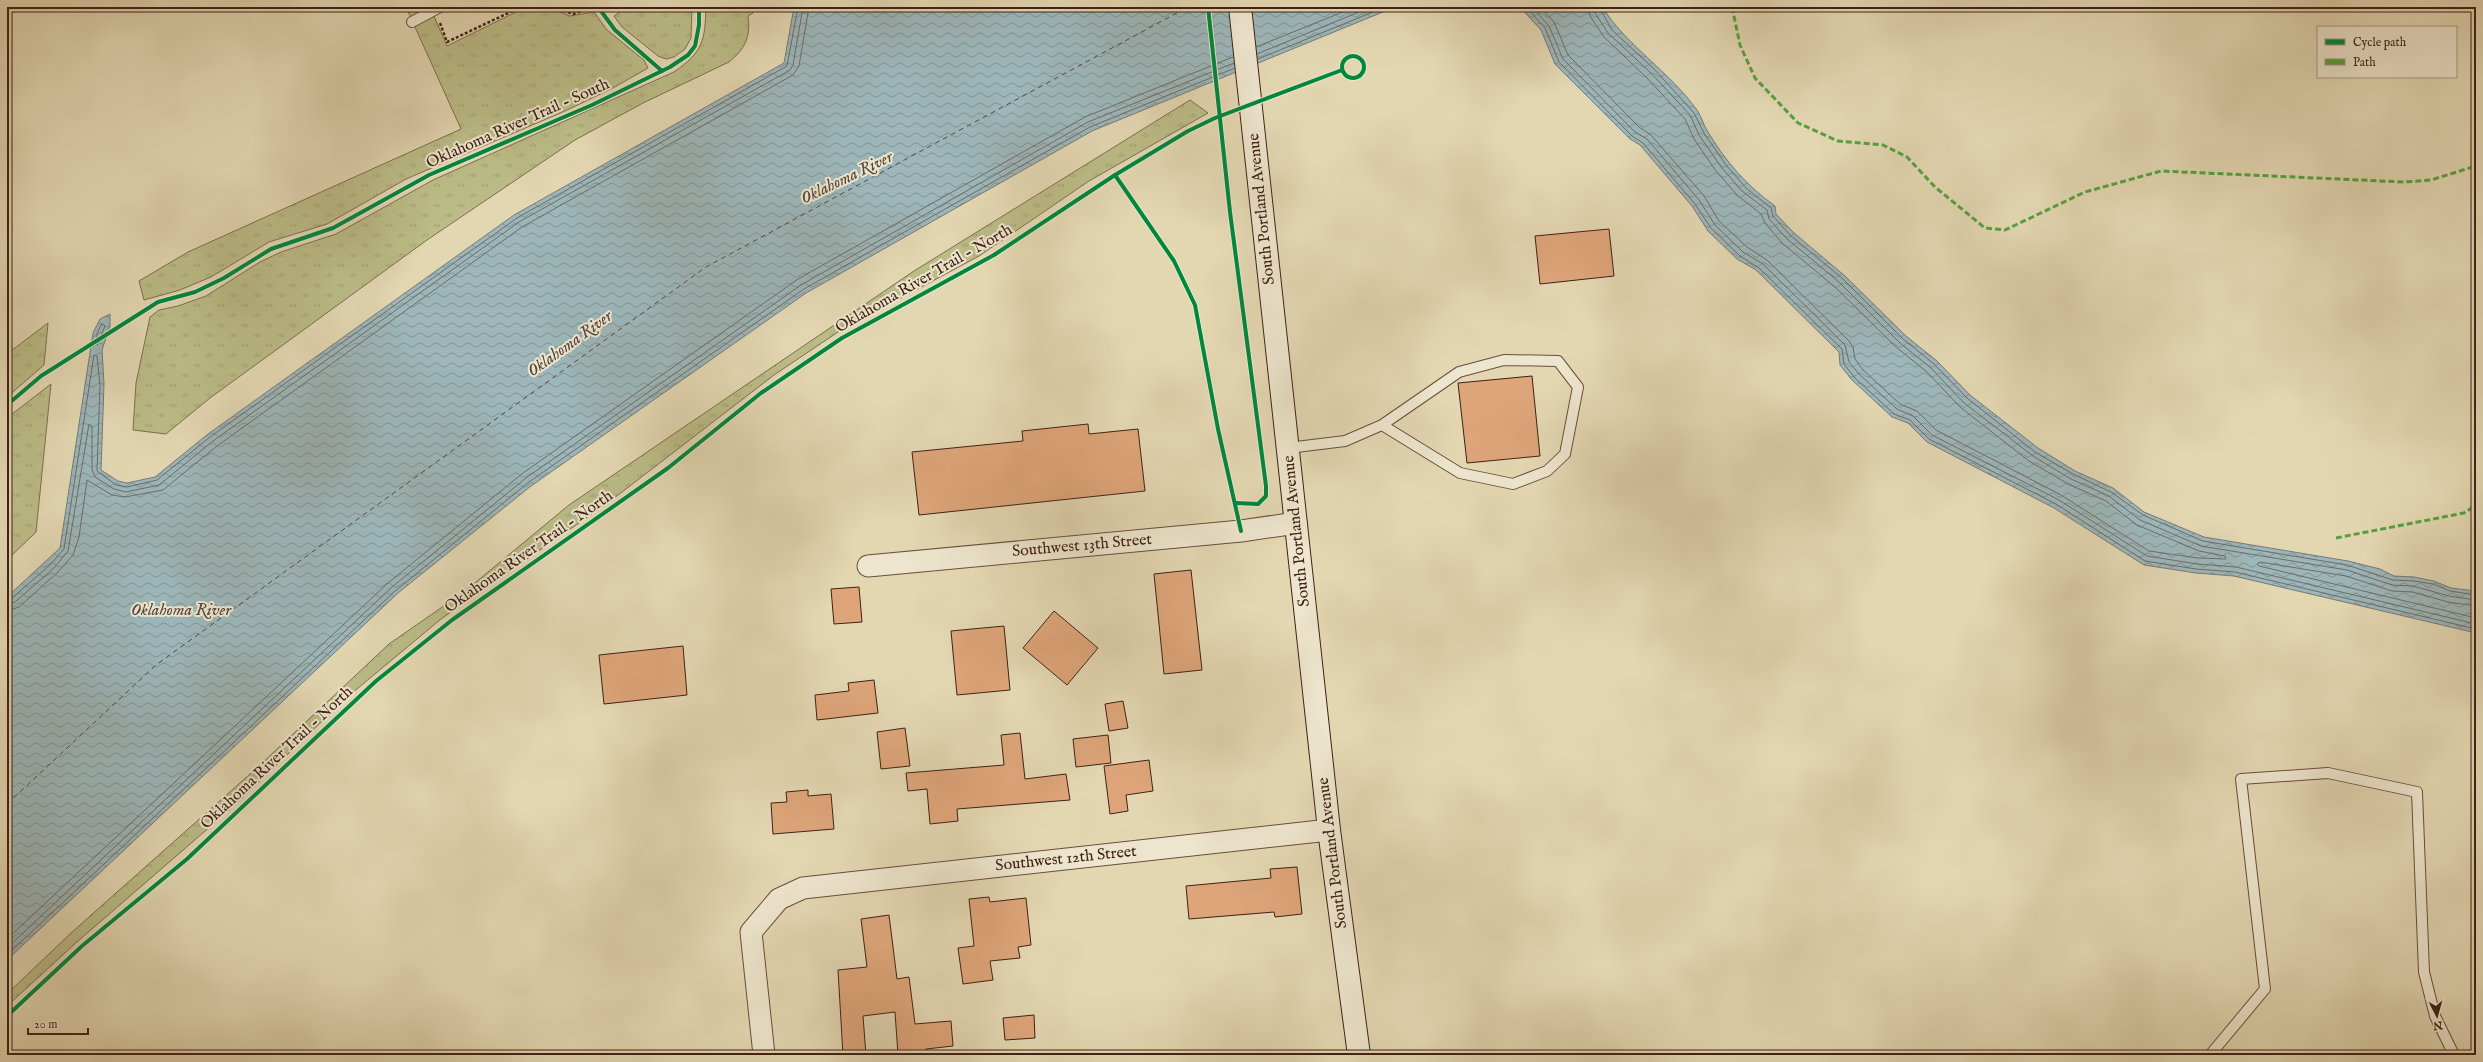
<svg xmlns="http://www.w3.org/2000/svg" width="2483" height="1062" viewBox="0 0 2483 1062" font-family="'IM FELL English',serif">
	<style>
		.grass { fill: url(#grass-tufts); stroke: #7d6e4e }
		.water { fill: url(#water-waves); stroke: #777a78 }
		.lines { fill: none; stroke-linecap: round; stroke-linejoin: round }
		.shore { stroke: #6e6c68; stroke-width: 1 }
		.ferry { stroke: #56463f; stroke-width: 1; stroke-dasharray: 5 4; stroke-linecap: butt }
		.building { fill: #dea57a; stroke: #3f2116 }
		.service-casing { stroke: #684e3d; stroke-width: 12 }
		.minor-casing { stroke: #684e3d; stroke-width: 23 }
		.secondary-casing { stroke: #3f2116; stroke-width: 24 }
		.path { stroke: #3f2116; stroke-width: 2.5; stroke-dasharray: 3 2; stroke-linecap: butt }
		.service { stroke: #ede5cd; stroke-width: 10 }
		.minor { stroke: #ede5cd; stroke-width: 21 }
		.secondary { stroke: #ede5cd; stroke-width: 22 }
		.quiet { stroke: #54a240; stroke-width: 3; stroke-dasharray: 6 3; stroke-linecap: butt }
		.cycleway-casing { stroke: #ede5cd; stroke-width: 6 }
		.cycleway { stroke: #00873e; stroke-width: 4 }
		.labels { text-anchor: middle; dominant-baseline: central; stroke-width: 4; stroke-linejoin: round; paint-order: stroke }
		.street-label { font-size: 16px; fill: #3f2116; stroke: #ede5cd }
		.water-label { font-size: 17px; font-style: italic; fill: #56463f; stroke: #ede5cd }
	</style>
	<defs>
		<pattern id="grass-tufts" width="24" height="20" patternUnits="userSpaceOnUse"><rect width="24" height="20" fill="#bbbc87"/><path d="M3 7l-1-3M5 7V3M7 7l1-3M15 17l-1-3M17 17v-4M19 17l1-3" fill="none" stroke="#a2a174"/></pattern>
		<pattern id="water-waves" width="16" height="10" patternUnits="userSpaceOnUse"><rect width="16" height="10" fill="#9cb6b9"/><path d="M0 5q4-4 8 0t8 0" fill="none" stroke="#819495"/></pattern>
	</defs>
	<rect width="100%" height="100%" fill="#e3d7b2"/>
	<filter id="stains"><feTurbulence type="fractalNoise" baseFrequency=".005" numOctaves="4"/><feColorMatrix values="0 0 0 0 .2 0 0 0 0 .09 0 0 0 0 .02 0 0 0 .5 -.17"/></filter>
	<radialGradient id="worn" r=".72"><stop offset=".6" stop-color="#630" stop-opacity="0"/><stop offset="1" stop-color="#630" stop-opacity=".3"/></radialGradient>
	<!-- grass -->
	<g class="grass">
		<path d="M406 7H430L447 46 526 7H549L570 16 594 12 607 30 644 60 648 68 611 89 565 111 406 179 327 224 269 242 211 277 180 290 144 300 139 281 188 252 461 129Z"/>
		<path d="M627 7H692L691 38 685 49 674 57 666 59 658 56 622 27 614 16Z"/>
		<path d="M706 7H752L753 13 748 16C751 37 745 49 729 62L643 103 575 140 427 240 210 398 166 434 133 430 136 383 150 317 159 310 178 306 206 296 260 262 281 252 336 234 433 180 674 72C703 52 705 41 706 7Z"/>
		<path d="M1190 100 1208 113 1089 181 979 256 838 332 774 375 609 502 441 619 346 698 234 806 78 941 7 1006V994L71 933 259 766 389 644 464 592 569 505 914 271Z"/>
		<path d="M48 323 44 365 7 397V354Z"/>
		<path d="M51 384 36 532 7 560V418Z"/>
	</g>
	<!-- water -->
	<g class="water">
		<path d="M794 7H1395L1092 131 806 293 531 486 398 593 7 960V597L60 548 93 333 100 319 110 314V326L102 350 104 384 101 470 118 481 127 483 155 477 208 434 514 215 784 63Z"/>
		<path d="M1520 7H1602C1628 47 1670 72 1697 110 1702 117 1703 125 1708 132 1726 162 1747 186 1775 206L1776 214 1793 232 1845 276 1906 336 1937 361 1970 395 2038 448 2075 471 2113 488 2144 512 2204 537 2348 561 2380 569 2394 576 2414 577 2434 581 2451 588 2476 591V633L2234 576 2196 573 2144 565 2054 508 1927 442 1908 423 1892 417 1852 380 1840 365 1839 352 1756 270 1737 259 1708 231 1692 206 1640 145 1630 139 1555 64 1541 30Z"/>
	</g>
	<g class="lines">
		<!-- shore -->
		<g class="shore">
			<path d="M1526 7 1545 28 1559 62 1632 136 1643 143 1695 204 1711 228 1740 256 1759 268 1842 349 1844 364 1855 378 1894 414 1910 420 1929 439 2056 504 2145 561 2196 569 2235 572 2476 629"/>
			<path d="M1532 7 1549 26 1563 59 1635 132 1647 139 1699 200 1715 225 1743 252 1763 264 1845 345 1849 362 1859 374 1897 409 1913 416 1932 435 2059 500 2147 556 2197 564 2236 567 2476 624"/>
			<path d="M1540 7 1554 22 1568 55 1639 127 1651 135 1704 196 1719 221 1747 247 1767 260 1849 341 1853 347 1855 359 1863 370 1900 404 1917 411 1936 430 2061 495 2149 551 2198 558 2226 559 2225 556 2199 551 2137 525 2106 501 2068 484 2029 461 1960 407 1927 372 1896 347 1835 287 1782 243 1765 223 1761 214 1737 195 1716 171 1694 139 1685 119 1646 77 1604 37 1590 16 1587 7"/>
			<path d="M1593 7 1595 13 1608 33 1651 73 1690 115 1699 135 1722 168 1742 191 1767 210 1769 219 1786 238 1839 282 1900 343 1931 368 1963 402 2033 456 2071 479 2109 496 2140 520 2201 546 2347 570 2392 585 2413 586 2449 596 2476 600"/>
			<path d="M1599 7 1612 30 1654 69 1694 113 1704 133 1726 165 1746 188 1771 208 1773 216 1790 235 1843 279 1903 339 1934 364 1967 398 2035 452 2073 474 2111 492 2143 515 2203 541 2347 565 2393 580 2414 581 2433 584 2450 591 2476 595"/>
			<path d="M1256 47 1355 7"/>
			<path d="M1257 54 1371 7"/>
			<path d="M1258 59 1385 7"/>
			<path d="M102 324 105 326 97 345V334Z"/>
			<path d="M7 600 11 599 51 564 64 549 94 355 97 356 100 385 97 471 116 485 127 487 157 480 210 437 517 218 787 66 798 7"/>
			<path d="M7 605 15 602 54 568 68 551 89 424 92 426V469L95 477 114 489 126 492 159 485 213 441 519 222 790 70 793 65 803 7"/>
			<path d="M2476 606 2448 602 2413 592 2392 591 2346 576 2260 562 2257 564 2259 566 2476 618"/>
			<path d="M7 611 19 607 58 572 73 555 79 537 87 480 112 495 125 497 163 490 217 446 522 227 793 75 799 66 809 7"/>
			<path d="M7 939 388 583 523 473 798 279 1085 117 1233 57"/>
			<path d="M7 948 392 587 526 478 801 285 1088 122 1234 63"/>
			<path d="M7 955 395 591 529 482 804 289 1090 127 1235 68"/>
		</g>
		<!-- ferry -->
		<path class="ferry" d="M7 804 156 665 706 267 1188 7"/>
	</g>
	<!-- building -->
	<g class="building">
		<path d="M1609 229 1614 276 1540 284 1535 236Z"/>
		<path d="M1532 376 1540 456 1467 463 1458 383Z"/>
		<path d="M1088 424 1089 434 1138 429 1145 491 919 515 912 452 1023 441 1022 431Z"/>
		<path d="M1191 570 1202 670 1164 674 1154 574Z"/>
		<path d="M859 587 862 622 834 624 831 589Z"/>
		<path d="M1054 611 1098 648 1067 685 1023 648Z"/>
		<path d="M1004 626 1010 690 957 695 951 631Z"/>
		<path d="M683 646 687 695 604 704 599 655Z"/>
		<path d="M874 680 878 713 817 720 815 695 849 691 848 683Z"/>
		<path d="M1123 701 1128 728 1109 731 1105 704Z"/>
		<path d="M905 728 910 766 881 769 877 732Z"/>
		<path d="M1020 733 1025 779 1066 774 1070 800 957 809 958 821 930 824 927 789 908 791 906 773 1004 765 1001 735Z"/>
		<path d="M1108 735 1111 763 1076 767 1073 739Z"/>
		<path d="M1149 760 1153 791 1126 795 1128 811 1110 814 1104 766Z"/>
		<path d="M808 790V796L831 794 834 829 773 834 771 803 787 802 786 792Z"/>
		<path d="M1297 867 1302 914 1275 917 1274 912 1189 919 1186 886 1271 878 1270 869Z"/>
		<path d="M989 897 990 902 1026 898 1031 945 1018 947 1020 958 990 961 993 980 963 984 958 948 974 946 969 899Z"/>
		<path d="M889 915 897 979 909 977 915 1024 951 1021 953 1046 926 1049V1055H898L895 1012 863 1016 866 1055H843L838 970 867 967 861 919Z"/>
		<path d="M1034 1015 1035 1038 1005 1040 1003 1018Z"/>
	</g>
	<g class="lines">
		<!-- service casing -->
		<g class="service-casing">
			<g id="service">
				<path d="M412 22 440 7"/>
				<path d="M1288 448 1345 441 1382 425 1459 372 1504 360 1558 361 1578 387 1565 454 1547 471 1513 484 1460 473 1382 425"/>
				<path d="M2210 1055 2265 989 2241 779 2328 773 2417 792 2424 972 2435 1016 2454 1055"/>
			</g>
		</g>
		<!-- minor casing -->
		<g class="minor-casing">
			<g id="minor">
				<path d="M868 566 1241 531 1296 523"/>
				<path d="M764 1055 751 932 779 899 803 888 1329 830"/>
			</g>
		</g>
		<!-- secondary casing -->
		<g class="secondary-casing">
			<path id="secondary" d="M1240 7 1329 830 1359 1055"/>
		</g>
		<!-- path -->
		<g class="path">
			<path d="M554 7 573 14 595 7"/>
			<path d="M1208 7 1230 212 1266 486V496L1258 504 1236 503"/>
			<path d="M440 23 447 42 521 7"/>
		</g>
		<!-- service -->
		<use href="#service" class="service"/>
		<!-- minor -->
		<use href="#minor" class="minor"/>
		<!-- secondary -->
		<use href="#secondary" class="secondary"/>
		<!-- quiet -->
		<g class="quiet">
			<path d="M1732 7 1740 45 1755 78 1798 123 1838 141 1883 145 1907 157 1935 187 1985 228 2005 230 2085 192 2161 171 2404 182 2431 180 2476 166"/>
			<path d="M2336 538 2464 513 2476 505"/>
		</g>
		<!-- cycleway casing -->
		<g class="cycleway-casing">
			<g id="cycleway">
				<path d="M598 7 615 30 662 71"/>
				<path d="M1208 7 1230 212 1266 486V496L1258 504 1236 503"/>
				<circle cx="1353" cy="67" r="11"/>
				<path d="M1115 175 1174 261 1195 305 1218 429 1241 531"/>
				<path d="M7 405 41 376 158 302 195 292 224 278 271 249 333 228 429 175 592 105 670 67 688 55 695 46 699 25V7"/>
				<path d="M7 1016 82 946 187 859 376 681 452 620 668 468 761 393 842 338 994 255 1115 175 1188 131 1215 118 1342 70"/>
			</g>
		</g>
		<!-- cycleway -->
		<use href="#cycleway" class="cycleway"/>
	</g>
	<g class="labels">
		<!-- street labels -->
		<g class="street-label">
			<text transform="translate(518 124) rotate(-24)">Oklahoma River Trail - South</text>
			<text transform="translate(1262 209) rotate(-96)">South Portland Avenue</text>
			<text transform="translate(924 279) rotate(-30)">Oklahoma River Trail - North</text>
			<text transform="translate(1297 531) rotate(-96)">South Portland Avenue</text>
			<text transform="translate(1082 546) rotate(-5)">Southwest 13th Street</text>
			<text transform="translate(529 552) rotate(-35)">Oklahoma River Trail - North</text>
			<text transform="translate(277 758) rotate(-43)">Oklahoma River Trail - North</text>
			<text transform="translate(1333 853) rotate(-97)">South Portland Avenue</text>
			<text transform="translate(1066 859) rotate(-6)">Southwest 12th Street</text>
		</g>
		<!-- water labels -->
		<g class="water-label">
			<text transform="translate(847 178) rotate(-26)">Oklahoma River</text>
			<text transform="translate(570 344) rotate(-36)">Oklahoma River</text>
			<text x="181" y="610">Oklahoma River</text>
		</g>
	</g>
	<!-- margin -->
	<rect width="2483" height="1062" fill="none" stroke="#e3d7b2" stroke-width="24"/>
	<rect x="8" y="8" width="2467" height="1046" fill="none" stroke="#3f2116" stroke-width="2"/>
	<rect x="12" y="12" width="2459" height="1038" fill="none" stroke="#3f2116"/>
	<!-- legend -->
	<rect x="2317" y="26" width="140" height="52" fill="#ede5cd" stroke="#a79784"/>
	<rect x="2325" y="39" width="20" height="6" fill="#00873e" stroke="#a79784"/>
	<text x="2353" y="46" font-size="12" fill="#3f2116">Cycle path</text>
	<rect x="2325" y="59" width="20" height="6" fill="#54a240" stroke="#a79784"/>
	<text x="2353" y="66" font-size="12" fill="#3f2116">Path</text>
	<!-- north arrow -->
	<g transform="translate(2437 1016) rotate(174)" stroke="#ede5cd" stroke-width="3" paint-order="stroke">
	<path d="M0-3L7 15L0 10L-7 15Z" fill="#3f2116"/>
	<text y="-6" font-size="11" font-weight="bold" text-anchor="middle" fill="#3f2116">N</text>
	</g>
	<!-- scale -->
	<path d="M28 1028v6h60v-6" fill="none" stroke="#3f2116" stroke-width="2"/>
	<text x="34" y="1028" font-size="12" fill="#3f2116" stroke="#ede5cd" stroke-width="3" paint-order="stroke">20 m</text>
	<rect width="100%" height="100%" filter="url(#stains)"/>
	<rect width="100%" height="100%" fill="url(#worn)"/>
</svg>
